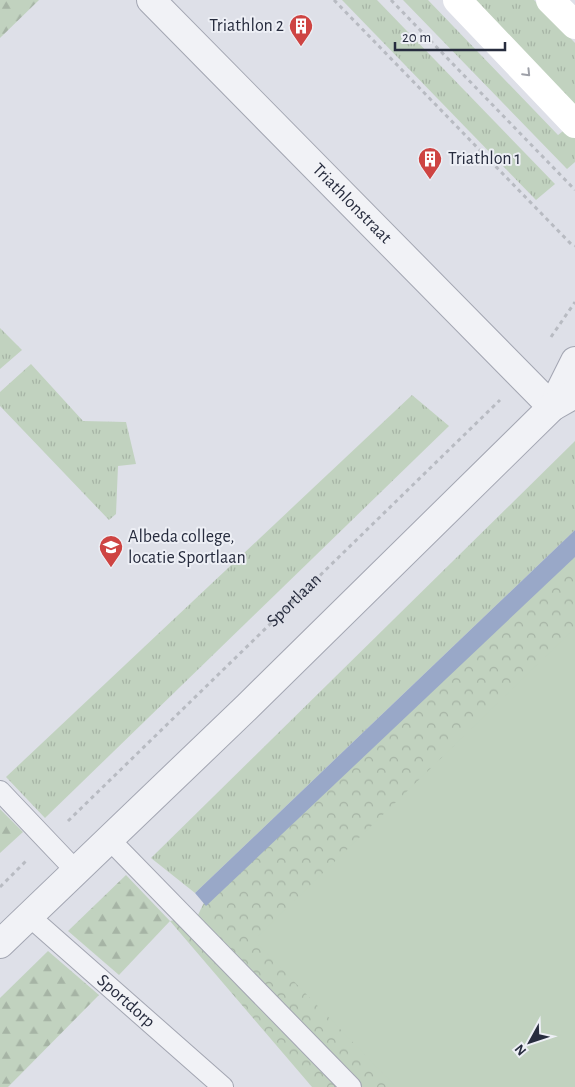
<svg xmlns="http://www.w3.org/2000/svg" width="575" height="1087" viewBox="0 0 575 1087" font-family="'Alegreya Sans',sans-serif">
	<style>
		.grass { fill: url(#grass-tufts) }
		.forest { fill: url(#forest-firs) }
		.park { fill: url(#park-crowns) }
		.pitch { fill: #c1d2bf }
		.water { fill: #99a8c8 }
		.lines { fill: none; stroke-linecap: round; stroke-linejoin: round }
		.service-casing { stroke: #a3a6b2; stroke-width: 22 }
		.minor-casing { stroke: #a3a6b2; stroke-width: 30 }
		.tertiary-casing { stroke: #a3a6b2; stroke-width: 30 }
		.path { stroke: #b8bbc2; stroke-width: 3; stroke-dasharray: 4 4; stroke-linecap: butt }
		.service { stroke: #f1f2f6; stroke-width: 20 }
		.minor { stroke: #f1f2f6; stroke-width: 28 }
		.tertiary { stroke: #f1f2f6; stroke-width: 28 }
		.secondary { stroke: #fff; stroke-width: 28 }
		.oneway { stroke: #9ea0a8 }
		.labels { text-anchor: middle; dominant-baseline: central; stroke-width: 4; stroke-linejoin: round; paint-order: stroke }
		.poi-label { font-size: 18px; fill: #272c3e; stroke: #edeff5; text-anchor: start }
		.street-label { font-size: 18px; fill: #272c3e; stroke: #edeff5 }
	</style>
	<defs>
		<pattern id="grass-tufts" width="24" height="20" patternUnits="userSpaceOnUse" patternTransform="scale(1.25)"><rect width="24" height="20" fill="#c1d2bf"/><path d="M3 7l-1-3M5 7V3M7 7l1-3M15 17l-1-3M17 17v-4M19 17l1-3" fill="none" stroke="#a6b4a5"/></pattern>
		<pattern id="forest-firs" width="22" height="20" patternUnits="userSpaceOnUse" patternTransform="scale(1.25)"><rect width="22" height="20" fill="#c1d2bf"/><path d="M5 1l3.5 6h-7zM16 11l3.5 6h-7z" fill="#a6b4a5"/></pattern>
		<pattern id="park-crowns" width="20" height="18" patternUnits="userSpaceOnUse" patternTransform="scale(1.25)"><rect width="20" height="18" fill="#c1d2bf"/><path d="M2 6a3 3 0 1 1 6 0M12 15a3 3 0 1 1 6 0" fill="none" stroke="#a6b4a5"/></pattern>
	</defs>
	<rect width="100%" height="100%" fill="#dee0e8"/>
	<!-- grass -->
	<g class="grass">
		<path d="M342 0H377L555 184 536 200Z"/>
		<path d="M403 0H428L558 135 567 128 575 137V162L567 169Z"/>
		<path d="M474 0H534L575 43V105Z"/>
		<path d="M0 328 22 350 0 369Z"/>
		<path d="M31 364 83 421 126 422 136 464 118 466 116 514 109 520 0 406V392Z"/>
		<path d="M412 395 449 426 45 818 6 777Z"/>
		<path d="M575 441V530L195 893 151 858Z"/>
	</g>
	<!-- forest -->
	<g class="forest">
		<path d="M0 0H39L0 38Z"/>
		<path d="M0 809 23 832 0 853Z"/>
		<path d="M126 875 170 921 119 975 68 931Z"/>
		<path d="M48 951 99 995 8 1087H0V998Z"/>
	</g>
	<!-- park -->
	<path class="park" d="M575 543V1087H312L170 921 198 915 210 890Z"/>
	<!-- pitch -->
	<path class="pitch" d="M575 628V1087H396L254 940Z"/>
	<!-- water -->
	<path class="water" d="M575 530V557L206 906 195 893Z"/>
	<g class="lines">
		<!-- service casing -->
		<g class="service-casing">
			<g id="service">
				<path d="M0 791 76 871"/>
				<path d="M109 839 351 1087"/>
				<path id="s2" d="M29 916 223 1087"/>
			</g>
		</g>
		<!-- minor casing -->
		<g class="minor-casing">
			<g id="minor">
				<path id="s3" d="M151 0 552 407"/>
			</g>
		</g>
		<!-- tertiary casing -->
		<g class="tertiary-casing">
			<g id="tertiary">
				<path d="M552 407 575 361"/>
				<path d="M0 944 248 706 552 407 575 394"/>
			</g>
		</g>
		<!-- path -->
		<g class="path">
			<path d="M334 0 571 244 575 246"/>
			<path d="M391 0 575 190"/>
			<path d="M551 337 575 302"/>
			<path id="s1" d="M68 821 500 400"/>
			<path d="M0 887 27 860"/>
		</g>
		<!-- service -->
		<use href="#service" class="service"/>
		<!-- minor -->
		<use href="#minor" class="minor"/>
		<!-- tertiary -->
		<use href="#tertiary" class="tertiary"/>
		<!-- secondary -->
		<g class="secondary">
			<path d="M457 0 575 124"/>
			<path d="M550 0 575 25"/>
		</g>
	</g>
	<!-- one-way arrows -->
	<defs><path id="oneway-chevron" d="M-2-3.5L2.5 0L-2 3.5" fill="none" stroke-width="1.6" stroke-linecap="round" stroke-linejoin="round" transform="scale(1.25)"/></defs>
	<use class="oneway" href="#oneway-chevron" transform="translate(527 73) rotate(46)"/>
	<!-- icons -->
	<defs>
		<g id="building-pin" transform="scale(1.25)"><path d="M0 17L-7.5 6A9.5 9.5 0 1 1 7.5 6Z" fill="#ce4442" stroke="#edeff5"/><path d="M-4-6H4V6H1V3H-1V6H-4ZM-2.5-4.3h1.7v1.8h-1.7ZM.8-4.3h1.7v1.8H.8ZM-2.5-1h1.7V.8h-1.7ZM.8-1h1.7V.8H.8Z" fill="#fff"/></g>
		<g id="university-pin" transform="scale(1.25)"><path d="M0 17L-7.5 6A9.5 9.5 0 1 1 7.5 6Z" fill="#ce4442" stroke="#edeff5"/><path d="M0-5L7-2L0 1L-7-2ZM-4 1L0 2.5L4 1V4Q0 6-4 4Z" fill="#fff"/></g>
	</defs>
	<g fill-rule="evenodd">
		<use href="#building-pin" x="301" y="26"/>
		<use href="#building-pin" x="430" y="159"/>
		<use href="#university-pin" x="111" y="547"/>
	</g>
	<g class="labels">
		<!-- poi labels -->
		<g class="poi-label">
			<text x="284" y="26" text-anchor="end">Triathlon 2</text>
			<text x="448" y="159">Triathlon 1</text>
			<text x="128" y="537">Albeda college,<tspan x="128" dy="21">locatie Sportlaan</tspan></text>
		</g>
		<!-- street labels -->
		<g class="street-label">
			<text stroke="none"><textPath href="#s3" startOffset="286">Triathlonstraat</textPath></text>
			<text stroke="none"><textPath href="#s1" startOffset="316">Sportlaan</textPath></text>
			<text stroke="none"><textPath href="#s2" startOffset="129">Sportdorp</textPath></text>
		</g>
	</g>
	<!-- north arrow -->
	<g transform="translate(530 1042) rotate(230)" stroke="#edeff5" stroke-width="4" paint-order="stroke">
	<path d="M0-4L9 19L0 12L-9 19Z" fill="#272c3e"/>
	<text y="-8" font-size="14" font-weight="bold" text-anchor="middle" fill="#272c3e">N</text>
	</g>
	<!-- scale -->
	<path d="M395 42v8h110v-8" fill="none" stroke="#272c3e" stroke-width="2.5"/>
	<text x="402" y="42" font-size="15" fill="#272c3e" stroke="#edeff5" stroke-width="4" paint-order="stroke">20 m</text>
</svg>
